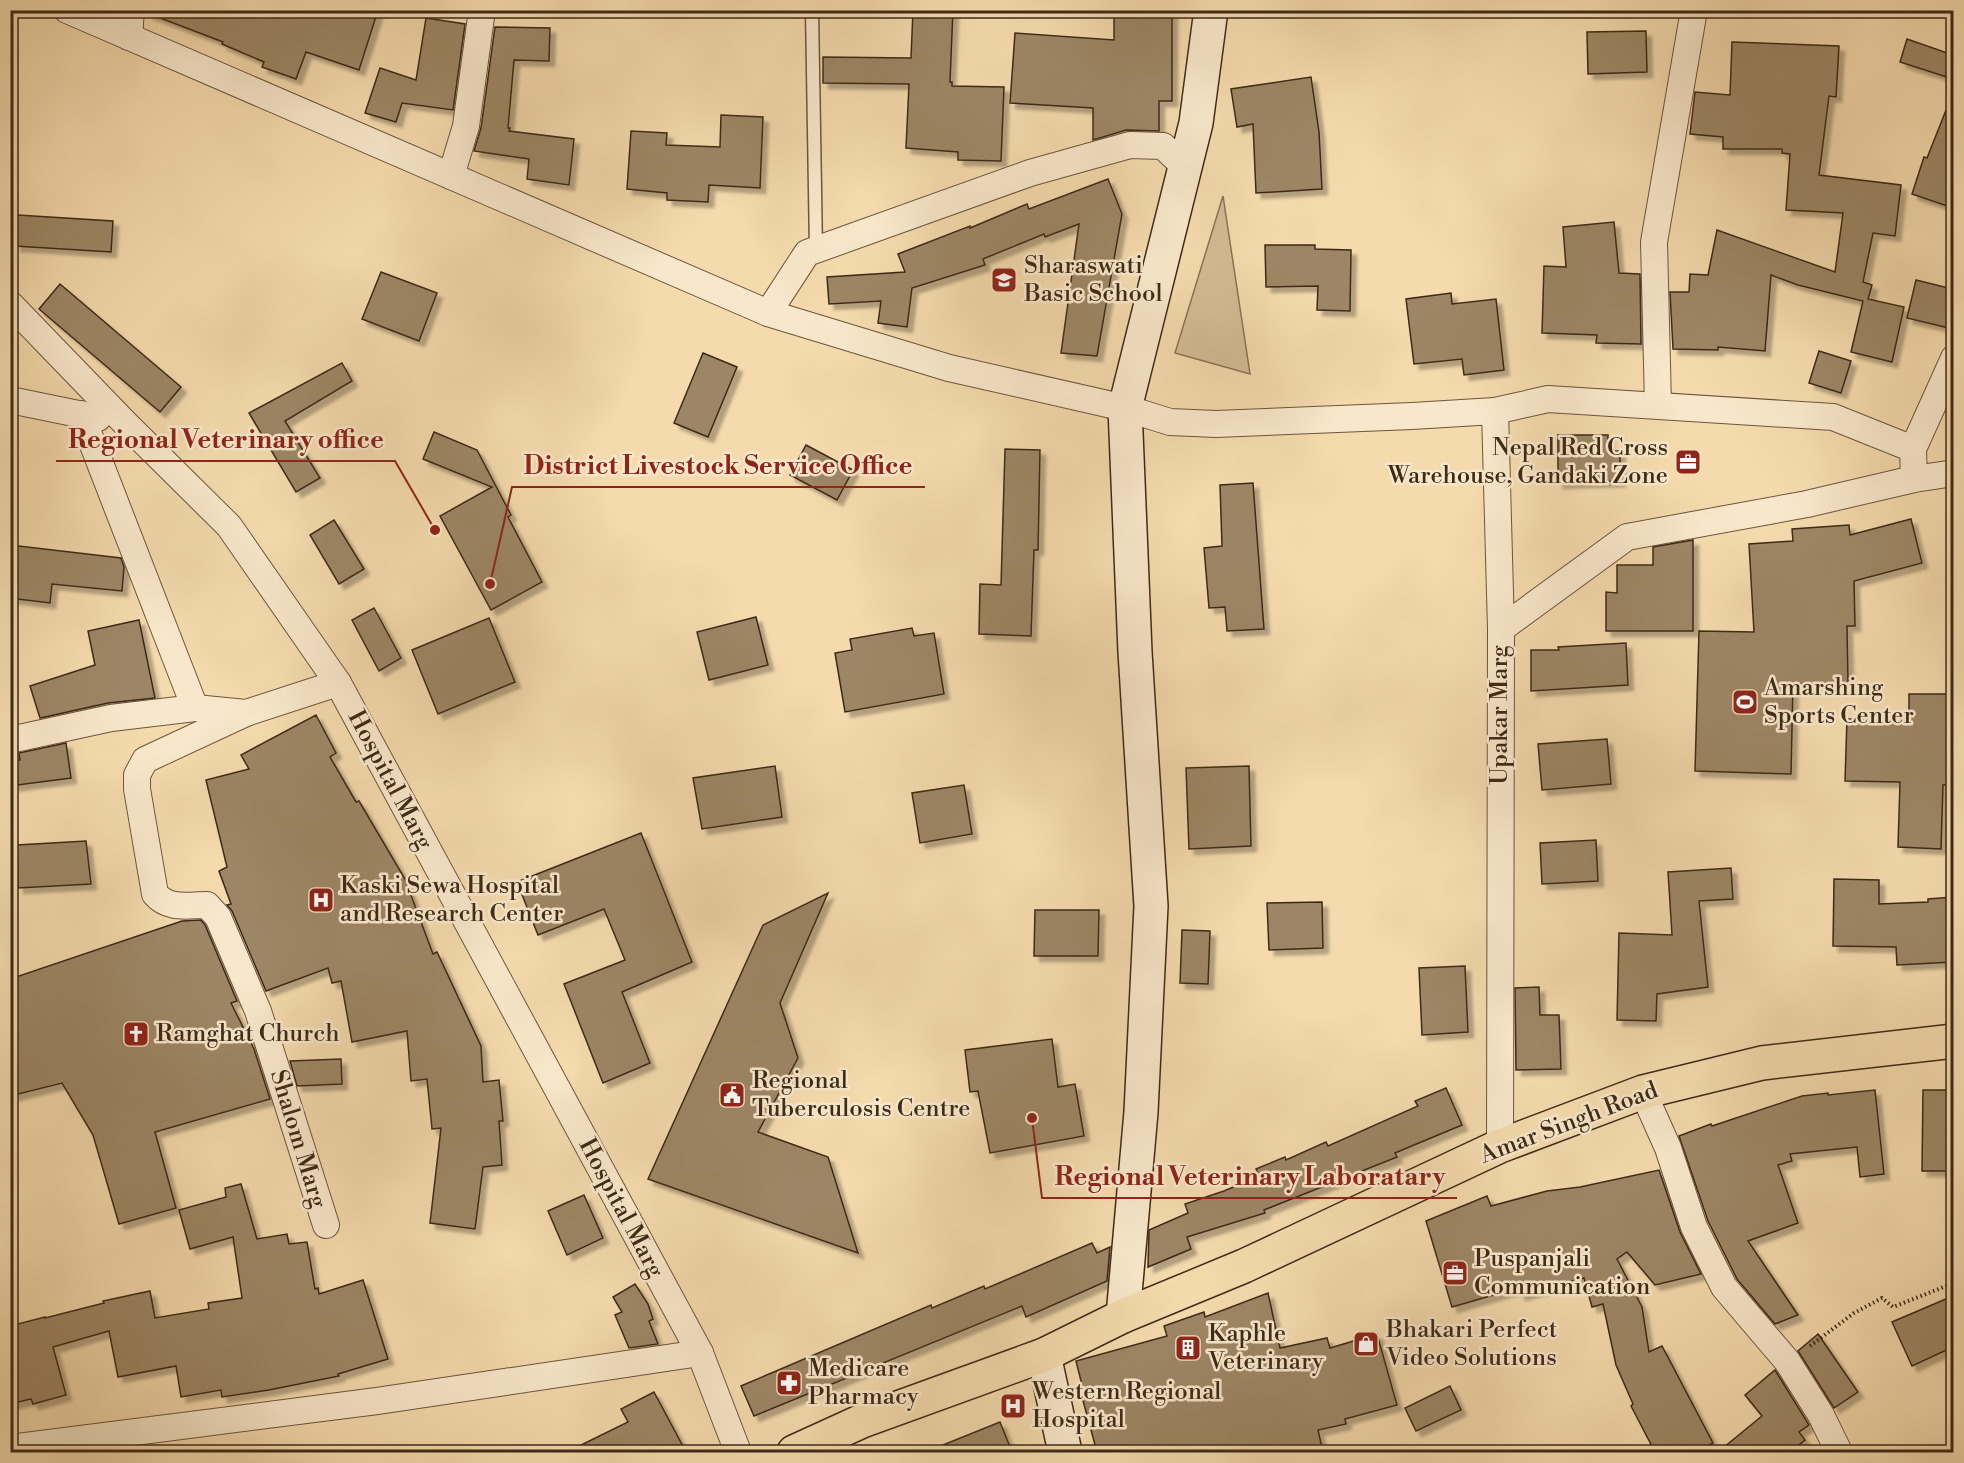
<svg xmlns="http://www.w3.org/2000/svg" width="1964" height="1463" viewBox="0 0 1964 1463" font-family="'Libre Bodoni',serif">
	<style>
		.green { fill: #d5bc94; stroke: #8a7356; stroke-width: 1.5 }
		.building { fill: #9d8665; stroke: #3e2a17; stroke-width: 1.5; filter: url(#shadow) }
		.lines { fill: none; stroke-linecap: round; stroke-linejoin: round }
		.lane-casing { stroke: #6c563c; stroke-width: 15 }
		.street-casing { stroke: #6c563c; stroke-width: 28 }
		.secondary-casing { stroke: #3e2a17; stroke-width: 36 }
		.primary-casing { stroke: #3e2a17; stroke-width: 36 }
		.path { stroke: #3e2a17; stroke-width: 4; stroke-dasharray: 1.5 3; stroke-linecap: butt }
		.lane { stroke: #f8e7ca; stroke-width: 12 }
		.street { stroke: #f8e7ca; stroke-width: 26 }
		.secondary { stroke: #f8e7ca; stroke-width: 33 }
		.primary { stroke: #f4daad; stroke-width: 33 }
		.labels { text-anchor: middle; dominant-baseline: central; stroke-width: 5; stroke-linejoin: round; paint-order: stroke }
		.poi-label { font-size: 24px; fill: #3e2a17; stroke: #f8e7ca; text-anchor: start }
		.street-label { font-size: 24px; fill: #3e2a17; stroke: #f8e7ca }
		.leader { fill: none; stroke: #8f2418; stroke-width: 2 }
		.callout-dot { fill: #8f2418; stroke: #f8e7ca; stroke-width: 2 }
		.callout-label { font-size: 26px; text-anchor: middle; font-weight: bold; fill: #8f2418; stroke: #f8e7ca; stroke-width: 5; stroke-linejoin: round; paint-order: stroke }
	</style>
	<defs>
		<filter id="shadow"><feDropShadow dx="5.5" dy="5.5" stdDeviation="1.5" flood-color="#0004"/></filter>
	</defs>
	<rect width="100%" height="100%" fill="#f4daad"/>
	<filter id="stains"><feTurbulence type="fractalNoise" baseFrequency=".00333" numOctaves="4"/><feColorMatrix values="0 0 0 0 .2 0 0 0 0 .09 0 0 0 0 .02 0 0 0 .5 -.17"/></filter>
	<radialGradient id="worn" r=".72"><stop offset=".6" stop-color="#630" stop-opacity="0"/><stop offset="1" stop-color="#630" stop-opacity=".3"/></radialGradient>
	<!-- green -->
	<path class="green" d="M1223 196 1250 374 1175 353Z"/>
	<!-- building -->
	<g class="building">
		<path d="M147 10H378L359 70 306 52 296 79 262 67 264 62 222 44 223 42 147 13Z"/>
		<path d="M913 10H953L950 82H952V86L1004 87 1001 161 958 160V152L906 148 909 84 823 83V57L911 58Z"/>
		<path d="M1172 10V101H1159V131L1126 130 1093 140V108L1010 103 1015 33 1114 40V11Z"/>
		<path d="M426 18 465 24 453 110 402 103 396 122 365 113 380 68 416 80Z"/>
		<path d="M495 27 550 28 549 61 514 60 508 128H510L509 131 574 139 569 185 527 179 529 159 474 151 481 128Z"/>
		<path d="M1646 31 1647 72 1588 74 1587 32Z"/>
		<path d="M1907 39 1953 55V79L1900 62Z"/>
		<path d="M1732 42 1839 46 1836 97 1829 96 1819 175 1901 185 1895 236 1873 233 1863 282 1872 285 1868 299 1904 307 1892 362 1851 352 1863 301 1798 285 1771 275 1765 351 1718 347V350L1673 349 1670 292H1689L1690 274 1708 275 1717 230 1835 272 1843 213 1786 210 1790 154 1782 153V149H1723V137L1690 134 1695 92 1730 95Z"/>
		<path d="M1311 77 1319 132 1322 189 1256 193 1253 124 1237 127 1231 89Z"/>
		<path d="M1952 95H1953V208L1912 194 1924 157 1927 158Z"/>
		<path d="M721 115 763 117 760 188 709 185 708 202 667 200V193L627 189 631 131 667 133 666 145 720 147Z"/>
		<path d="M1108 179 1122 214 1097 356 1061 353 1079 224 1045 237 1044 234 983 259 985 265 912 288 907 327 878 323 881 301 829 304 827 277 905 272 898 254 970 226V228L1027 204 1029 209Z"/>
		<path d="M17 215 113 221 111 252 15 246Z"/>
		<path d="M1614 222 1619 273 1640 274 1641 344 1596 343 1597 335 1542 333 1544 266 1566 267 1563 227Z"/>
		<path d="M1265 245H1315V249L1351 250 1350 311 1317 310 1318 286 1266 287Z"/>
		<path d="M381 272 437 293 419 341 362 319Z"/>
		<path d="M1916 280 1953 289V329L1907 318Z"/>
		<path d="M60 284 181 387 160 412 39 309Z"/>
		<path d="M1451 293 1452 304 1496 299 1504 370 1464 375 1462 359 1414 364 1406 299Z"/>
		<path d="M1819 351 1851 361 1841 393 1809 383Z"/>
		<path d="M703 353 737 367 708 437 674 423Z"/>
		<path d="M342 363 352 381 285 421 320 478 296 492 249 413Z"/>
		<path d="M434 432 477 450 511 515 508 517 542 582 491 610 440 516 492 487 423 459Z"/>
		<path d="M1558 435H1608V451H1620V481L1558 483Z"/>
		<path d="M806 445 853 470 837 500 790 475Z"/>
		<path d="M1005 449 1040 450 1038 550H1034L1031 636 979 634 980 584 1001 585Z"/>
		<path d="M1253 483 1264 629 1227 631 1225 607 1209 608 1204 548 1222 546 1220 485Z"/>
		<path d="M1911 519 1922 563 1854 581 1855 626H1847L1848 683 1793 684 1791 774 1695 771 1699 631 1754 632 1749 544 1793 541 1792 529 1849 525 1850 535Z"/>
		<path d="M334 520 364 569 339 584 310 535Z"/>
		<path d="M1693 540V631H1606V592L1617 593V565H1653V547Z"/>
		<path d="M10 545 121 558 124 567 122 591 52 584 50 603 10 598Z"/>
		<path d="M374 608 401 658 379 671 352 620Z"/>
		<path d="M756 617 768 665 709 680 697 632Z"/>
		<path d="M489 618 515 682 438 714 412 650Z"/>
		<path d="M139 620 155 698 108 703 40 718 30 686 95 665 88 631Z"/>
		<path d="M912 628 914 636 934 633 944 694 845 712 835 653 852 650 850 639Z"/>
		<path d="M1626 643 1628 685 1531 691V650H1559L1558 647Z"/>
		<path d="M1909 694H1953V784L1943 785 1941 849 1898 847 1900 782 1845 781 1847 719 1909 721Z"/>
		<path d="M316 715 336 753 330 757 356 802 359 801 405 879 433 954 437 952 481 1046 483 1082 499 1080 503 1121H499L502 1165 483 1167 475 1229 430 1223 441 1128 432 1129 427 1079 411 1081 407 1031 352 1042 341 981 332 983 328 968 266 991 232 911 227 905 231 904 219 871 227 867 206 780 249 769 241 755Z"/>
		<path d="M1607 739 1611 784 1542 790 1538 744Z"/>
		<path d="M66 743 71 778 10 786V762L20 760 19 753Z"/>
		<path d="M775 766 782 817 702 829 693 778Z"/>
		<path d="M1249 766 1251 846 1189 849 1186 768Z"/>
		<path d="M964 785 972 834 920 843 912 793Z"/>
		<path d="M641 833 692 962 622 992 650 1063 603 1083 564 984 625 960 604 909 538 935 517 882Z"/>
		<path d="M1596 840 1598 881 1542 884 1540 843Z"/>
		<path d="M86 841 91 884 18 888 17 845Z"/>
		<path d="M1731 868 1733 899 1699 901 1708 987 1657 994 1656 1021 1617 1020 1619 933 1672 935 1668 872Z"/>
		<path d="M1834 879 1879 880V904L1928 902V899L1953 897V962L1897 965 1896 947 1833 946Z"/>
		<path d="M828 893 780 1003 798 1058 758 1132 828 1157 858 1253 648 1179 763 925Z"/>
		<path d="M1322 902 1323 948 1269 950 1267 903Z"/>
		<path d="M1035 910H1099L1098 956H1034Z"/>
		<path d="M201 920 205 925 237 1001 231 1003 254 1049 270 1099 155 1132 176 1208 119 1224 93 1135 62 1083 10 1096V979L182 921Z"/>
		<path d="M1182 930 1210 931 1208 984 1180 983Z"/>
		<path d="M1465 966 1468 1032 1422 1035 1419 968Z"/>
		<path d="M1539 987 1540 1015H1559L1561 1069 1516 1070 1515 988Z"/>
		<path d="M1052 1039 1058 1087 1075 1084 1084 1136 990 1153 978 1091 970 1092 965 1050Z"/>
		<path d="M341 1059 342 1084 297 1086 290 1061Z"/>
		<path d="M1446 1088 1462 1125 1395 1153 1397 1157 1264 1210 1265 1213 1187 1237 1191 1249 1148 1267 1149 1230 1188 1213 1185 1204 1224 1191 1259 1176 1256 1169 1285 1157 1286 1160 1326 1142 1328 1146 1418 1106 1415 1101Z"/>
		<path d="M1875 1090 1884 1174 1860 1177 1857 1147 1790 1154 1792 1161 1778 1165 1798 1223 1748 1241 1798 1315 1775 1324 1737 1279 1708 1221 1679 1136 1711 1124 1712 1126 1802 1096 1828 1093V1095Z"/>
		<path d="M1923 1090H1953V1171H1922Z"/>
		<path d="M1659 1170 1680 1232 1701 1274 1655 1285 1627 1252 1617 1259 1642 1307 1649 1352 1662 1346 1713 1443 1696 1452H1655L1631 1406 1633 1404 1616 1365 1603 1304 1592 1307 1584 1278 1520 1295 1518 1288 1452 1307 1426 1221 1487 1196 1491 1206 1547 1191 1580 1187Z"/>
		<path d="M241 1184 257 1239 287 1234 289 1244 307 1242 315 1289 318 1288 319 1294 363 1280 388 1359 338 1374 339 1376 269 1390 222 1397 221 1390 181 1397 176 1366 118 1377 109 1331 53 1347 66 1395 33 1404 31 1399 10 1404V1326L45 1317V1318L104 1303 103 1301 150 1291 155 1318 209 1309 208 1303 242 1298 233 1237 190 1249 179 1210 226 1197 225 1188Z"/>
		<path d="M584 1195 603 1238 567 1255 548 1211Z"/>
		<path d="M1092 1243 1097 1253 1110 1247 1107 1281 1026 1317 1022 1306 754 1416 741 1386 931 1305 932 1308 984 1286 985 1289Z"/>
		<path d="M635 1284 648 1304 653 1319 649 1321 658 1344 629 1348 615 1315 622 1312 613 1297Z"/>
		<path d="M1268 1293 1280 1348 1327 1338 1330 1348 1377 1334 1397 1405 1345 1419 1346 1424 1318 1430 1323 1452H1097L1079 1386 1082 1385 1076 1361 1167 1336 1164 1326 1204 1312 1205 1317Z"/>
		<path d="M1953 1296V1347L1912 1366 1892 1322Z"/>
		<path d="M1818 1334 1858 1392 1834 1408 1798 1351Z"/>
		<path d="M1775 1370 1809 1425 1799 1432 1805 1440 1790 1452H1718L1762 1416 1745 1395Z"/>
		<path d="M1450 1386 1461 1410 1416 1431 1405 1408Z"/>
		<path d="M654 1392 686 1452H567L628 1422 621 1409Z"/>
		<path d="M1000 1422 1012 1452H928V1451Z"/>
	</g>
	<g class="lines">
		<!-- lane casing -->
		<g class="lane-casing">
			<path id="lane" d="M812 10 816 250"/>
		</g>
		<!-- street casing -->
		<g class="street-casing">
			<g id="street">
				<path d="M67 10 768 313 949 368 1125 408 1170 422 1216 424 1412 416 1495 411 1548 399 1833 417 1913 449 1914 479"/>
				<path d="M129 37 131 10"/>
				<path d="M451 176 466 126 482 10"/>
				<path d="M10 304 125 423 229 526 338 683 700 1353 738 1452"/>
				<path d="M768 313 807 253 1030 173 1130 145 1163 146 1184 166"/>
				<path d="M10 400 98 418"/>
				<path d="M1658 405 1654 242 1694 10"/>
				<path d="M1495 411 1501 629"/>
				<path d="M81 414 195 708"/>
				<path d="M1913 449 1954 358"/>
				<path d="M246 713 145 760 137 775V789L155 894C169 910 187 905 207 905L218 917 258 1011 326 1225"/>
				<path d="M10 740 111 718 195 708 246 713 338 683"/>
				<path d="M1643 1092 1668 1148 1694 1227 1724 1287 1787 1361 1821 1415 1839 1452"/>
				<path d="M1500 1146 1501 629 1627 537 1807 504 1914 479 1954 473"/>
				<path d="M10 1448 377 1401 700 1353"/>
			</g>
		</g>
		<!-- secondary casing -->
		<g class="secondary-casing">
			<g id="secondary">
				<path d="M1123 1316 1141 1112 1151 906 1135 652 1125 408 1196 123 1211 10"/>
				<path d="M1044 1355 1065 1452"/>
			</g>
		</g>
		<!-- primary casing -->
		<g class="primary-casing">
			<path id="primary" d="M794 1452 862 1421 1044 1355 1123 1316 1244 1266 1500 1146 1643 1092 1762 1063 1954 1041"/>
		</g>
		<!-- path -->
		<path class="path" d="M1810 1346 1854 1313 1882 1298 1893 1307 1954 1283"/>
		<!-- lane -->
		<use href="#lane" class="lane"/>
		<!-- street -->
		<use href="#street" class="street"/>
		<!-- secondary -->
		<use href="#secondary" class="secondary"/>
		<!-- primary -->
		<use href="#primary" class="primary"/>
	</g>
	<!-- icons -->
	<defs>
		<g id="school-square" transform="scale(1.35)"><rect x="-9" y="-9" width="18" height="18" rx="4" fill="#8f2418" stroke="#f8e7ca"/><path d="M0-5L7-2L0 1L-7-2ZM-4 1L0 2.5L4 1V4Q0 6-4 4Z" fill="#fff"/></g>
		<g id="office-square" transform="scale(1.35)"><rect x="-9" y="-9" width="18" height="18" rx="4" fill="#8f2418" stroke="#f8e7ca"/><path d="M-6-3h4V-5.5h4V-3h4V5H-6ZM-1-4.5V-3h2v-1.5ZM-6 0V1H6V0Z" fill="#fff"/></g>
		<g id="stadium-square" transform="scale(1.35)"><rect x="-9" y="-9" width="18" height="18" rx="4" fill="#8f2418" stroke="#f8e7ca"/><path d="M0-5a6.5 5 0 1 0 0 10a6.5 5 0 1 0 0-10ZM-3.5-1.8h7v3.6h-7Z" fill="#fff"/></g>
		<g id="hospital-square" transform="scale(1.35)"><rect x="-9" y="-9" width="18" height="18" rx="4" fill="#8f2418" stroke="#f8e7ca"/><path d="M-5-5h3v3.5h4V-5h3V5h-3V1.5h-4V5h-3Z" fill="#fff"/></g>
		<g id="church-square" transform="scale(1.35)"><rect x="-9" y="-9" width="18" height="18" rx="4" fill="#8f2418" stroke="#f8e7ca"/><path d="M-1.2-6h2.4v3.5h3.3v2.4h-3.3V6h-2.4V-.1h-3.3v-2.4h3.3Z" fill="#fff"/></g>
		<g id="civic-square" transform="scale(1.35)"><rect x="-9" y="-9" width="18" height="18" rx="4" fill="#8f2418" stroke="#f8e7ca"/><path d="M-.6-6.5H3V-4.5H.6V-3L4-1V1h2V6H-6V1h2V-1L-.6-3ZM-1.2 2.5V6h2.4V2.5Z" fill="#fff"/></g>
		<g id="shop-square" transform="scale(1.35)"><rect x="-9" y="-9" width="18" height="18" rx="4" fill="#8f2418" stroke="#f8e7ca"/><path d="M-5-2.5h2.3a2.7 3.5 0 0 1 5.4 0H5L5.5 6h-11ZM-1.5-2.5h3a1.5 2.3 0 0 0-3 0Z" fill="#fff"/></g>
		<g id="building-square" transform="scale(1.35)"><rect x="-9" y="-9" width="18" height="18" rx="4" fill="#8f2418" stroke="#f8e7ca"/><path d="M-4-6H4V6H1V3H-1V6H-4ZM-2.5-4.3h1.7v1.8h-1.7ZM.8-4.3h1.7v1.8H.8ZM-2.5-1h1.7V.8h-1.7ZM.8-1h1.7V.8H.8Z" fill="#fff"/></g>
		<g id="pharmacy-square" transform="scale(1.35)"><rect x="-9" y="-9" width="18" height="18" rx="4" fill="#8f2418" stroke="#f8e7ca"/><path d="M-2-6h4v4h4v4h-4v4h-4v-4h-4v-4h4Z" fill="#fff"/></g>
	</defs>
	<g fill-rule="evenodd">
		<use href="#school-square" x="1004" y="280"/>
		<use href="#office-square" x="1688" y="462"/>
		<use href="#stadium-square" x="1745" y="702"/>
		<use href="#hospital-square" x="321" y="900"/>
		<use href="#church-square" x="136" y="1034"/>
		<use href="#civic-square" x="732" y="1095"/>
		<use href="#office-square" x="1455" y="1273"/>
		<use href="#shop-square" x="1366" y="1344"/>
		<use href="#building-square" x="1188" y="1348"/>
		<use href="#pharmacy-square" x="789" y="1383"/>
		<use href="#hospital-square" x="1013" y="1406"/>
	</g>
	<g class="labels">
		<!-- poi labels -->
		<g class="poi-label">
			<text x="1024" y="266">Sharaswati<tspan x="1024" dy="28">Basic School</tspan></text>
			<text x="1668" y="448" text-anchor="end">Nepal Red Cross<tspan x="1668" dy="28">Warehouse, Gandaki Zone</tspan></text>
			<text x="1764" y="688">Amarshing<tspan x="1764" dy="28">Sports Center</tspan></text>
			<text x="340" y="886">Kaski Sewa Hospital<tspan x="340" dy="28">and Research Center</tspan></text>
			<text x="156" y="1034">Ramghat Church</text>
			<text x="752" y="1081">Regional<tspan x="752" dy="28">Tuberculosis Centre</tspan></text>
			<text x="1474" y="1259">Puspanjali<tspan x="1474" dy="28">Communication</tspan></text>
			<text x="1386" y="1330">Bhakari Perfect<tspan x="1386" dy="28">Video Solutions</tspan></text>
			<text x="1208" y="1334">Kaphle<tspan x="1208" dy="28">Veterinary</tspan></text>
			<text x="808" y="1369">Medicare<tspan x="808" dy="28">Pharmacy</tspan></text>
			<text x="1032" y="1392">Western Regional<tspan x="1032" dy="28">Hospital</tspan></text>
		</g>
		<!-- street labels -->
		<g class="street-label">
			<text transform="translate(1500 715) rotate(-90)">Upakar Marg</text>
			<text transform="translate(390 780) rotate(62)">Hospital Marg</text>
			<text transform="translate(1569 1123) rotate(-21)">Amar Singh Road</text>
			<text transform="translate(298 1139) rotate(73)">Shalom Marg</text>
			<text transform="translate(621 1208) rotate(62)">Hospital Marg</text>
		</g>
	</g>
	<!-- callouts -->
	<path class="leader" d="M435 530L395 461H56M490 584L512 487H925M1032 1118L1042 1198H1457"/>
	<g class="callout-dot">
		<circle cx="435" cy="530" r="6"/>
		<circle cx="490" cy="584" r="6"/>
		<circle cx="1032" cy="1118" r="6"/>
	</g>
	<g class="callout-label">
		<text x="226" y="448">Regional Veterinary office</text>
		<text x="718" y="474">District Livestock Service Office</text>
		<text x="1250" y="1185">Regional Veterinary Laboratary</text>
	</g>
	<!-- margin -->
	<rect width="1964" height="1463" fill="none" stroke="#f4daad" stroke-width="36"/>
	<rect x="12" y="12" width="1940" height="1439" fill="none" stroke="#3e2a17" stroke-width="3"/>
	<rect x="18" y="18" width="1928" height="1427" fill="none" stroke="#3e2a17" stroke-width="1.5"/>
	<rect width="100%" height="100%" filter="url(#stains)"/>
	<rect width="100%" height="100%" fill="url(#worn)"/>
</svg>
